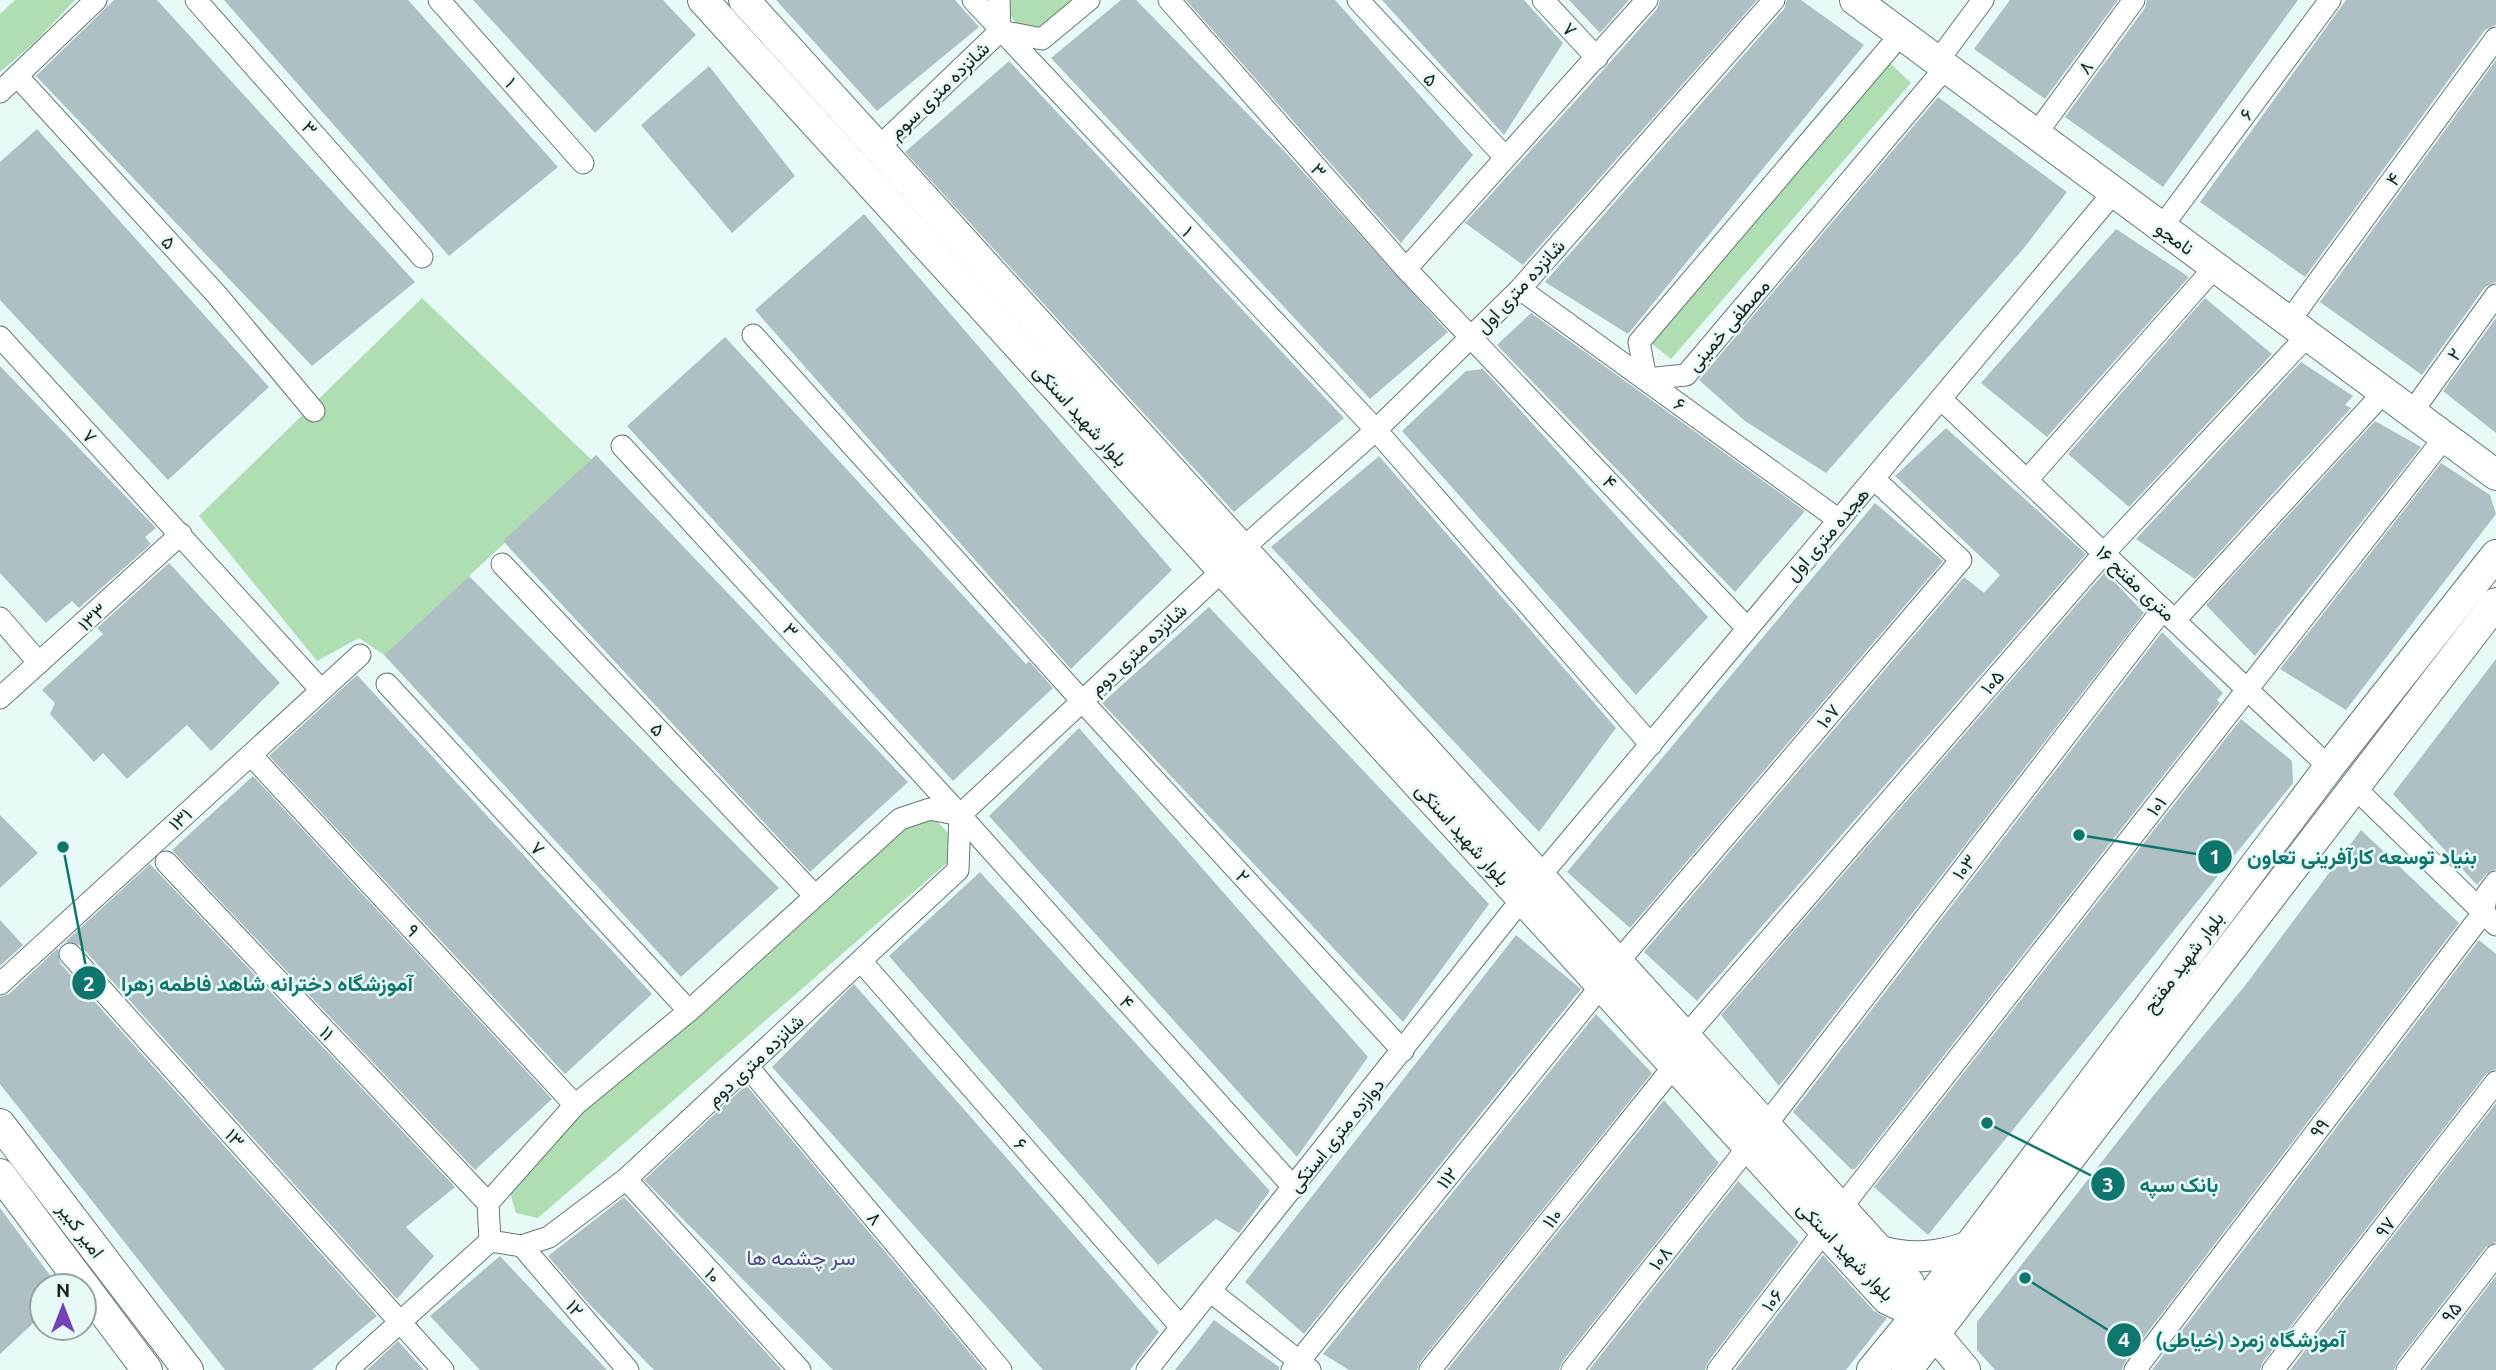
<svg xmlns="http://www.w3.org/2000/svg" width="2496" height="1370" viewBox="0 0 2496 1370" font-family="Ubuntu,Vazirmatn,sans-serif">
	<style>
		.green { fill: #afdeb2 }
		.building { fill: #aec0c4 }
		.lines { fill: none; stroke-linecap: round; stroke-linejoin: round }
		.street-casing { stroke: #667876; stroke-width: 23 }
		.secondary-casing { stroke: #667876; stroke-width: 32 }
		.street { stroke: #fff; stroke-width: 21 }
		.secondary { stroke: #fff; stroke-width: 30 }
		.labels { text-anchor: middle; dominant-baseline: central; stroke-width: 5; stroke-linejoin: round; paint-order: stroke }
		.street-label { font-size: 19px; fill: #192020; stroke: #e7faf8 }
		.neighbourhood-label { font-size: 21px; fill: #5a4380; stroke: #e7faf8 }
		.leader { fill: none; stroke: #0f766e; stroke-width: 2.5 }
		.callout-dot { fill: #0f766e; stroke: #e7faf8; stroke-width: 2.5 }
		.mark-label { font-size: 21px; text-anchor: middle; font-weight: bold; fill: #fff }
		.callout-label { font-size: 21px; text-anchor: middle; font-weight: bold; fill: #0f766e; stroke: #e7faf8; stroke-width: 5; stroke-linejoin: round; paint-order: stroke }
	</style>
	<rect width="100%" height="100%" fill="#e7faf8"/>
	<!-- green -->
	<g class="green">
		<path d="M15 0H75L35 42 0 72V14Z"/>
		<path d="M1007 0H1075L1042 29 1017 27 1006 5Z"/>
		<path d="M1887 60 1911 83 1671 359 1647 340Z"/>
		<path d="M422 298 593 461 384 655 359 638 317 661 199 516Z"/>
		<path d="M920 813 935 819 951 836 948 862 538 1218 516 1213 504 1173Z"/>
	</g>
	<!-- building -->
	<g class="building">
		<path d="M114 0H157L415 282 312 366 36 76Z"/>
		<path d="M224 0H408L558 167 449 256Z"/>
		<path d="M473 0H663L696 35 595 133Z"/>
		<path d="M776 0H955L979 27 877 111Z"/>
		<path d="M1121 0H1136L1285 152 1448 332 1370 399 1051 58Z"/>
		<path d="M1186 0H1335L1473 155 1401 243Z"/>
		<path d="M1382 0H1524L1563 43 1504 135Z"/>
		<path d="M1569 0H1629L1600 33Z"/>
		<path d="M1660 0H1757L1523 265 1465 223 1606 67 1657 9Z"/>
		<path d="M1787 0H1801L1864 45 1628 334 1545 282 1784 9Z"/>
		<path d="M2010 0H2118L2045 99 1974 49Z"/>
		<path d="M2147 0H2298L2163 187 2065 117 2145 8Z"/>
		<path d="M2346 0H2496V25L2485 30 2305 277 2200 202Z"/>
		<path d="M2496 60V282L2485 287 2422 375 2320 302Z"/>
		<path d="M1009 61 1344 418 1234 512 905 152Z"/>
		<path d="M709 66 795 176 732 233 641 125Z"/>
		<path d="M1938 97 2067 192 2024 248 1826 473 1745 421 1699 380Z"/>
		<path d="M37 129 269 387 168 480 0 300V162Z"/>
		<path d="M864 214 1172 570 1071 669 755 310Z"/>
		<path d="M2116 229 2189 277 2047 437 1981 383Z"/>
		<path d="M2205 298 2272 354 2129 507 2068 454Z"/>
		<path d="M1531 313 1805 511 1735 592 1497 345Z"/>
		<path d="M2496 318V433L2443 391Z"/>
		<path d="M725 337 1026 664 1029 661 1053 688 953 781 627 426Z"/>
		<path d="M2301 362 2353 396 2345 405 2351 408 2195 579 2136 539Z"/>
		<path d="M0 366 156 528 145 537 151 544 79 608 72 601 46 623 0 573Z"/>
		<path d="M1483 369 1708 617 1636 695 1402 431 1466 371Z"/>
		<path d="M2375 421 2421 447 2255 656 2206 605Z"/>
		<path d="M1946 428 2086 554 1697 1001 1644 952 1964 577 1984 593 2000 575 1895 476Z"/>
		<path d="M596 455 908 782 810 872 503 541Z"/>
		<path d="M1379 456 1616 728 1539 832 1271 547Z"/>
		<path d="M2441 463 2490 495 2496 514 2346 710 2280 669Z"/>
		<path d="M1875 503 1943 561 1630 928 1567 872Z"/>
		<path d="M169 563 280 683 211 751 187 725 127 779 103 753 94 762 50 714 55 703 42 690 103 634 97 628Z"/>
		<path d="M2105 572 2144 613 1779 1086 1721 1015Z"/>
		<path d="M469 576 779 888 681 977 384 655Z"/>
		<path d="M1209 607 1489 904 1403 1022 1102 703Z"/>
		<path d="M2162 632 2223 693 2217 700 2220 703 1855 1169H1851L1793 1112Z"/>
		<path d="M2496 659V869L2486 874 2477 885 2393 794Z"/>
		<path d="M357 675 652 994 565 1074 269 756Z"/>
		<path d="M2241 719 2292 761 2293 783 1928 1235 1874 1187Z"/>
		<path d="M1079 728 1368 1057 1297 1157 989 816Z"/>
		<path d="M253 776 552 1099 475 1170 172 850Z"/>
		<path d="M0 815 38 853 0 888Z"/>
		<path d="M2361 830 2459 923 2125 1362 2122 1370H1995L1977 1350V1322L2153 1096 2244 987Z"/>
		<path d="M150 864 455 1187 406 1227 434 1256 397 1299 80 945 65 942Z"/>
		<path d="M980 872 1270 1191 1239 1233 1216 1219 1158 1265 889 956Z"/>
		<path d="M0 920 23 945 0 966Z"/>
		<path d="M1516 935 1581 989 1304 1334 1245 1282Z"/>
		<path d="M2479 940 2496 954V1069L2486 1074 2263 1362 2260 1370H2152Z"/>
		<path d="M58 948 60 963 377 1316 312 1370H225L0 1084V997L9 994Z"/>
		<path d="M854 984 1159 1332 1130 1370H1043L772 1067Z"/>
		<path d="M1596 1014 1652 1073 1420 1362 1417 1370H1349L1323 1354Z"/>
		<path d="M746 1085 984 1370H833L644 1180Z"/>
		<path d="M1664 1100 1719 1163 1562 1362 1559 1370H1447Z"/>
		<path d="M2496 1103V1242L2486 1247 2397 1362 2394 1370H2290Z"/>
		<path d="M1738 1181 1799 1242 1708 1362 1705 1370H1589Z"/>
		<path d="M624 1197 782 1370H654L590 1305 548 1256Z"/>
		<path d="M0 1208 58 1286H42V1315L0 1354Z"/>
		<path d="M1823 1255 1874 1311 1887 1318 1846 1370H1735Z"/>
		<path d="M500 1256 607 1370H480L430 1316Z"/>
		<path d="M2496 1276V1370H2424Z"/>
		<path d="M1214 1320 1279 1367V1370H1175Z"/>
		<path d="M398 1341 424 1370H367Z"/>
	</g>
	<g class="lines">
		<!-- street casing -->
		<g class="street-casing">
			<g id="street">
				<path d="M196 0 422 257"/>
				<path d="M439 0 583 163"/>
				<path d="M973 0 1376 430 1651 745"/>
				<path d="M1169 0 1406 269 1747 628"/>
				<path d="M1358 0 1505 157"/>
				<path d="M1543 0 1597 58"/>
				<path d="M1000 31 1042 39 1089 0"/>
				<path d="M1901 34 1639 342 1646 379 1686 375 1946 67"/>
				<path d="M1937 62 1983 0"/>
				<path d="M18 77 217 295 314 411"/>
				<path d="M0 92 96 0"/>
				<path d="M2036 134 2134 0"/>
				<path d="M878 148 1000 31 999 0"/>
				<path d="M2161 228 2330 0"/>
				<path d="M1406 269 1647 0"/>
				<path d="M1520 289 1839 520"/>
				<path d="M2290 320 2496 38"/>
				<path d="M753 335 1082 701 1403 1051"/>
				<path d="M0 337 321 690"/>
				<path d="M1941 399 2329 767"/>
				<path d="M2412 412 2496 295"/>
				<path d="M622 446 960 815 1294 1188"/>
				<path d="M2027 480 2215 267"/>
				<path d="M1242 549 1376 430 1520 289 1774 0"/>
				<path d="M502 564 814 895"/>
				<path d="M0 618 39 663"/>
				<path d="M2175 620 2384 392"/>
				<path d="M387 684 689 1011"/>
				<path d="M0 698 181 534"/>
				<path d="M251 755 575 1105"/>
				<path d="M2353 786 2496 925"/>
				<path d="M166 862 488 1203"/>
				<path d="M1540 876 2114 192"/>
				<path d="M70 954 443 1370"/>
				<path d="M861 961 1181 1327"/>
				<path d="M1618 962 1961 560 1874 479"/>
				<path d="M0 984 360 655"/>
				<path d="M1685 1037 2104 553 2308 335"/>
				<path d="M748 1067 1001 1370"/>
				<path d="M1766 1125 2163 609"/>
				<path d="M626 1179 800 1370"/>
				<path d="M1841 1208 2445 437"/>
				<path d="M490 1241 522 1246 549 1237 626 1179 958 870 960 815 1223 570"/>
				<path d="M490 1241 488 1203 575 1105 689 1011 900 819 930 809 960 815"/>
				<path d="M522 1246 628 1370"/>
				<path d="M1210 1291 1310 1370"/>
				<path d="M347 1370 490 1241"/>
				<path d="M1147 1370 1522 899"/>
				<path d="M1292 1370 1601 986"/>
				<path d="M1430 1370 1674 1066"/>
				<path d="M1572 1370 1748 1147"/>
				<path d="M1718 1370 1825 1230"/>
				<path d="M2135 1370 2483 913 2487 894 2496 882"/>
				<path d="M2273 1370 2496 1082"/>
				<path d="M2407 1370 2496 1255"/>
			</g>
		</g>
		<!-- secondary casing -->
		<g class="secondary-casing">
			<g id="secondary">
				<path d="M703 0 1887 1299 1918 1314 1965 1370"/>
				<path d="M744 0 1909 1283 1918 1314"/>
				<path d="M1855 0 2496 475"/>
				<path d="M0 1124 188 1370"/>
				<path d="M0 1174 84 1286"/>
				<path d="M1880 1251C1912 1260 1939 1257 1970 1246"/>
				<path d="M84 1286 147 1370"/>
				<path d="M1872 1370 1918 1314 2329 767 2496 555"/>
				<path d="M1907 1370 2496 603"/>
			</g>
		</g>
		<!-- street -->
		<use href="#street" class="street"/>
		<!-- secondary -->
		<use href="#secondary" class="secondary"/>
	</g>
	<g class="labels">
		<!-- street labels -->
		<g class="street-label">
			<text transform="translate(1570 29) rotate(47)">۷</text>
			<text transform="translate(2085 67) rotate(-54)">۸</text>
			<text transform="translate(1431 79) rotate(47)">۵</text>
			<text transform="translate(511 82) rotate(48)">۱</text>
			<text transform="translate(939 90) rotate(-44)">شانزده متری سوم</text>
			<text transform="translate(2246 114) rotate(-54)">۶</text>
			<text transform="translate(310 128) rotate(48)">۳</text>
			<text transform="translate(1319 170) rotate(49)">۳</text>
			<text transform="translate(2393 179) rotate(-54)">۴</text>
			<text transform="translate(1188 231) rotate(47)">۱</text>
			<text transform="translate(2175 238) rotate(36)">نامجو</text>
			<text transform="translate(169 242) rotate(48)">۵</text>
			<text transform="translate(1520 286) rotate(-47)">شانزده متری اول</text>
			<text transform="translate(1728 325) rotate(-49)">مصطفی خمینی</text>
			<text transform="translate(2454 354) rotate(-54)">۲</text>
			<text transform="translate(1680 404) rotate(36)">۶</text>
			<text transform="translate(1081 415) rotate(48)">بلوار شهید استکی</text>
			<text transform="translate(90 436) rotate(48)">۷</text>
			<text transform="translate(1610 482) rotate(47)">۴</text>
			<text transform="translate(1827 534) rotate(-49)">هجده متری اول</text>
			<text transform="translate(2136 583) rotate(43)">۱۶ متری مفتح</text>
			<text transform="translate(92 617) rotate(-42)">۱۳۳</text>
			<text transform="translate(791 630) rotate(48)">۳</text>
			<text transform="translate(1138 649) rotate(-43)">شانزده متری دوم</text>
			<text transform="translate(1992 682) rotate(-49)">۱۰۵</text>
			<text transform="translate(1828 716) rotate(-50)">۱۰۷</text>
			<text transform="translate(658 729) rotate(47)">۵</text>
			<text transform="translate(2156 806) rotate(-52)">۱۰۱</text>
			<text transform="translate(180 819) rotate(-42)">۱۳۱</text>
			<text transform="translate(1463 834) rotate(48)">بلوار شهید استکی</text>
			<text transform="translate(538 848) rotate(47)">۷</text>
			<text transform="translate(1964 867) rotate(-52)">۱۰۳</text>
			<text transform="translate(1243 876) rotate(47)">۲</text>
			<text transform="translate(413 930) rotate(47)">۹</text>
			<text transform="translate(2183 962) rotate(-53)">بلوار شهید مفتح</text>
			<text transform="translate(1127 1002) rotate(48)">۴</text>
			<text transform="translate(327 1033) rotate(47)">۱۱</text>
			<text transform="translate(755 1060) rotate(-43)">شانزده متری دوم</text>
			<text transform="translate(2319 1128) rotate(-53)">۹۹</text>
			<text transform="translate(1336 1135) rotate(-51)">دوازده متری استکی</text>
			<text transform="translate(235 1138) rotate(48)">۱۳</text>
			<text transform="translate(1021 1144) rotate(49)">۶</text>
			<text transform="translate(1447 1178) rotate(-51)">۱۱۲</text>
			<text transform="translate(875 1218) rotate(50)">۸</text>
			<text transform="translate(1552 1218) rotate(-51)">۱۱۰</text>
			<text transform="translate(2385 1227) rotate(-53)">۹۷</text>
			<text transform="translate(81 1230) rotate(53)">امیر کبیر</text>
			<text transform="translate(1846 1251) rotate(46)">بلوار شهید استکی</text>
			<text transform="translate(1660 1258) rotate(-52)">۱۰۸</text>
			<text transform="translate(713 1275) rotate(48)">۱۰</text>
			<text transform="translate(1772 1300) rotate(-53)">۱۰۶</text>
			<text transform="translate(575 1308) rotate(49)">۱۲</text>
			<text transform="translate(2451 1312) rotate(-52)">۹۵</text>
		</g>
		<!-- neighbourhood labels -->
		<g class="neighbourhood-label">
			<text x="801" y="1257">سر چشمه ها</text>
		</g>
	</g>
	<!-- callouts -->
	<path class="leader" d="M2079 835L2215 857M63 847L89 983M1987 1123L2108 1184M2025 1278L2124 1340"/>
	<g class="callout-dot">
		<circle cx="2079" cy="835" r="7"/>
		<circle cx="63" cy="847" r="7"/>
		<circle cx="1987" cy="1123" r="7"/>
		<circle cx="2025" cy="1278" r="7"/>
		<circle cx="2215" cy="857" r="18"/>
		<circle cx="89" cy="983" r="18"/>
		<circle cx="2108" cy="1184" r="18"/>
		<circle cx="2124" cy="1340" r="18"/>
	</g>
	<g class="mark-label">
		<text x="2215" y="864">1</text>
		<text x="89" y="991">2</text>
		<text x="2108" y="1192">3</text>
		<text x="2124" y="1347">4</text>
	</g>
	<g class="callout-label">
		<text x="2362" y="864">بنیاد توسعه کارآفرینی تعاون</text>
		<text x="267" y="991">آموزشگاه دخترانه شاهد فاطمه زهرا</text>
		<text x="2179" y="1192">بانک سپه</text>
		<text x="2250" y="1347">آموزشگاه زمرد (خیاطی)</text>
	</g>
	<!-- north arrow -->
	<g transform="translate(63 1307)"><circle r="33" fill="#e7faf8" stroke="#95a3a2" stroke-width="2"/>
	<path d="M0-5L12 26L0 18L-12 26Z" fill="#7441b8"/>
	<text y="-10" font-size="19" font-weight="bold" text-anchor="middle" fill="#192020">N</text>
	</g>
</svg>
